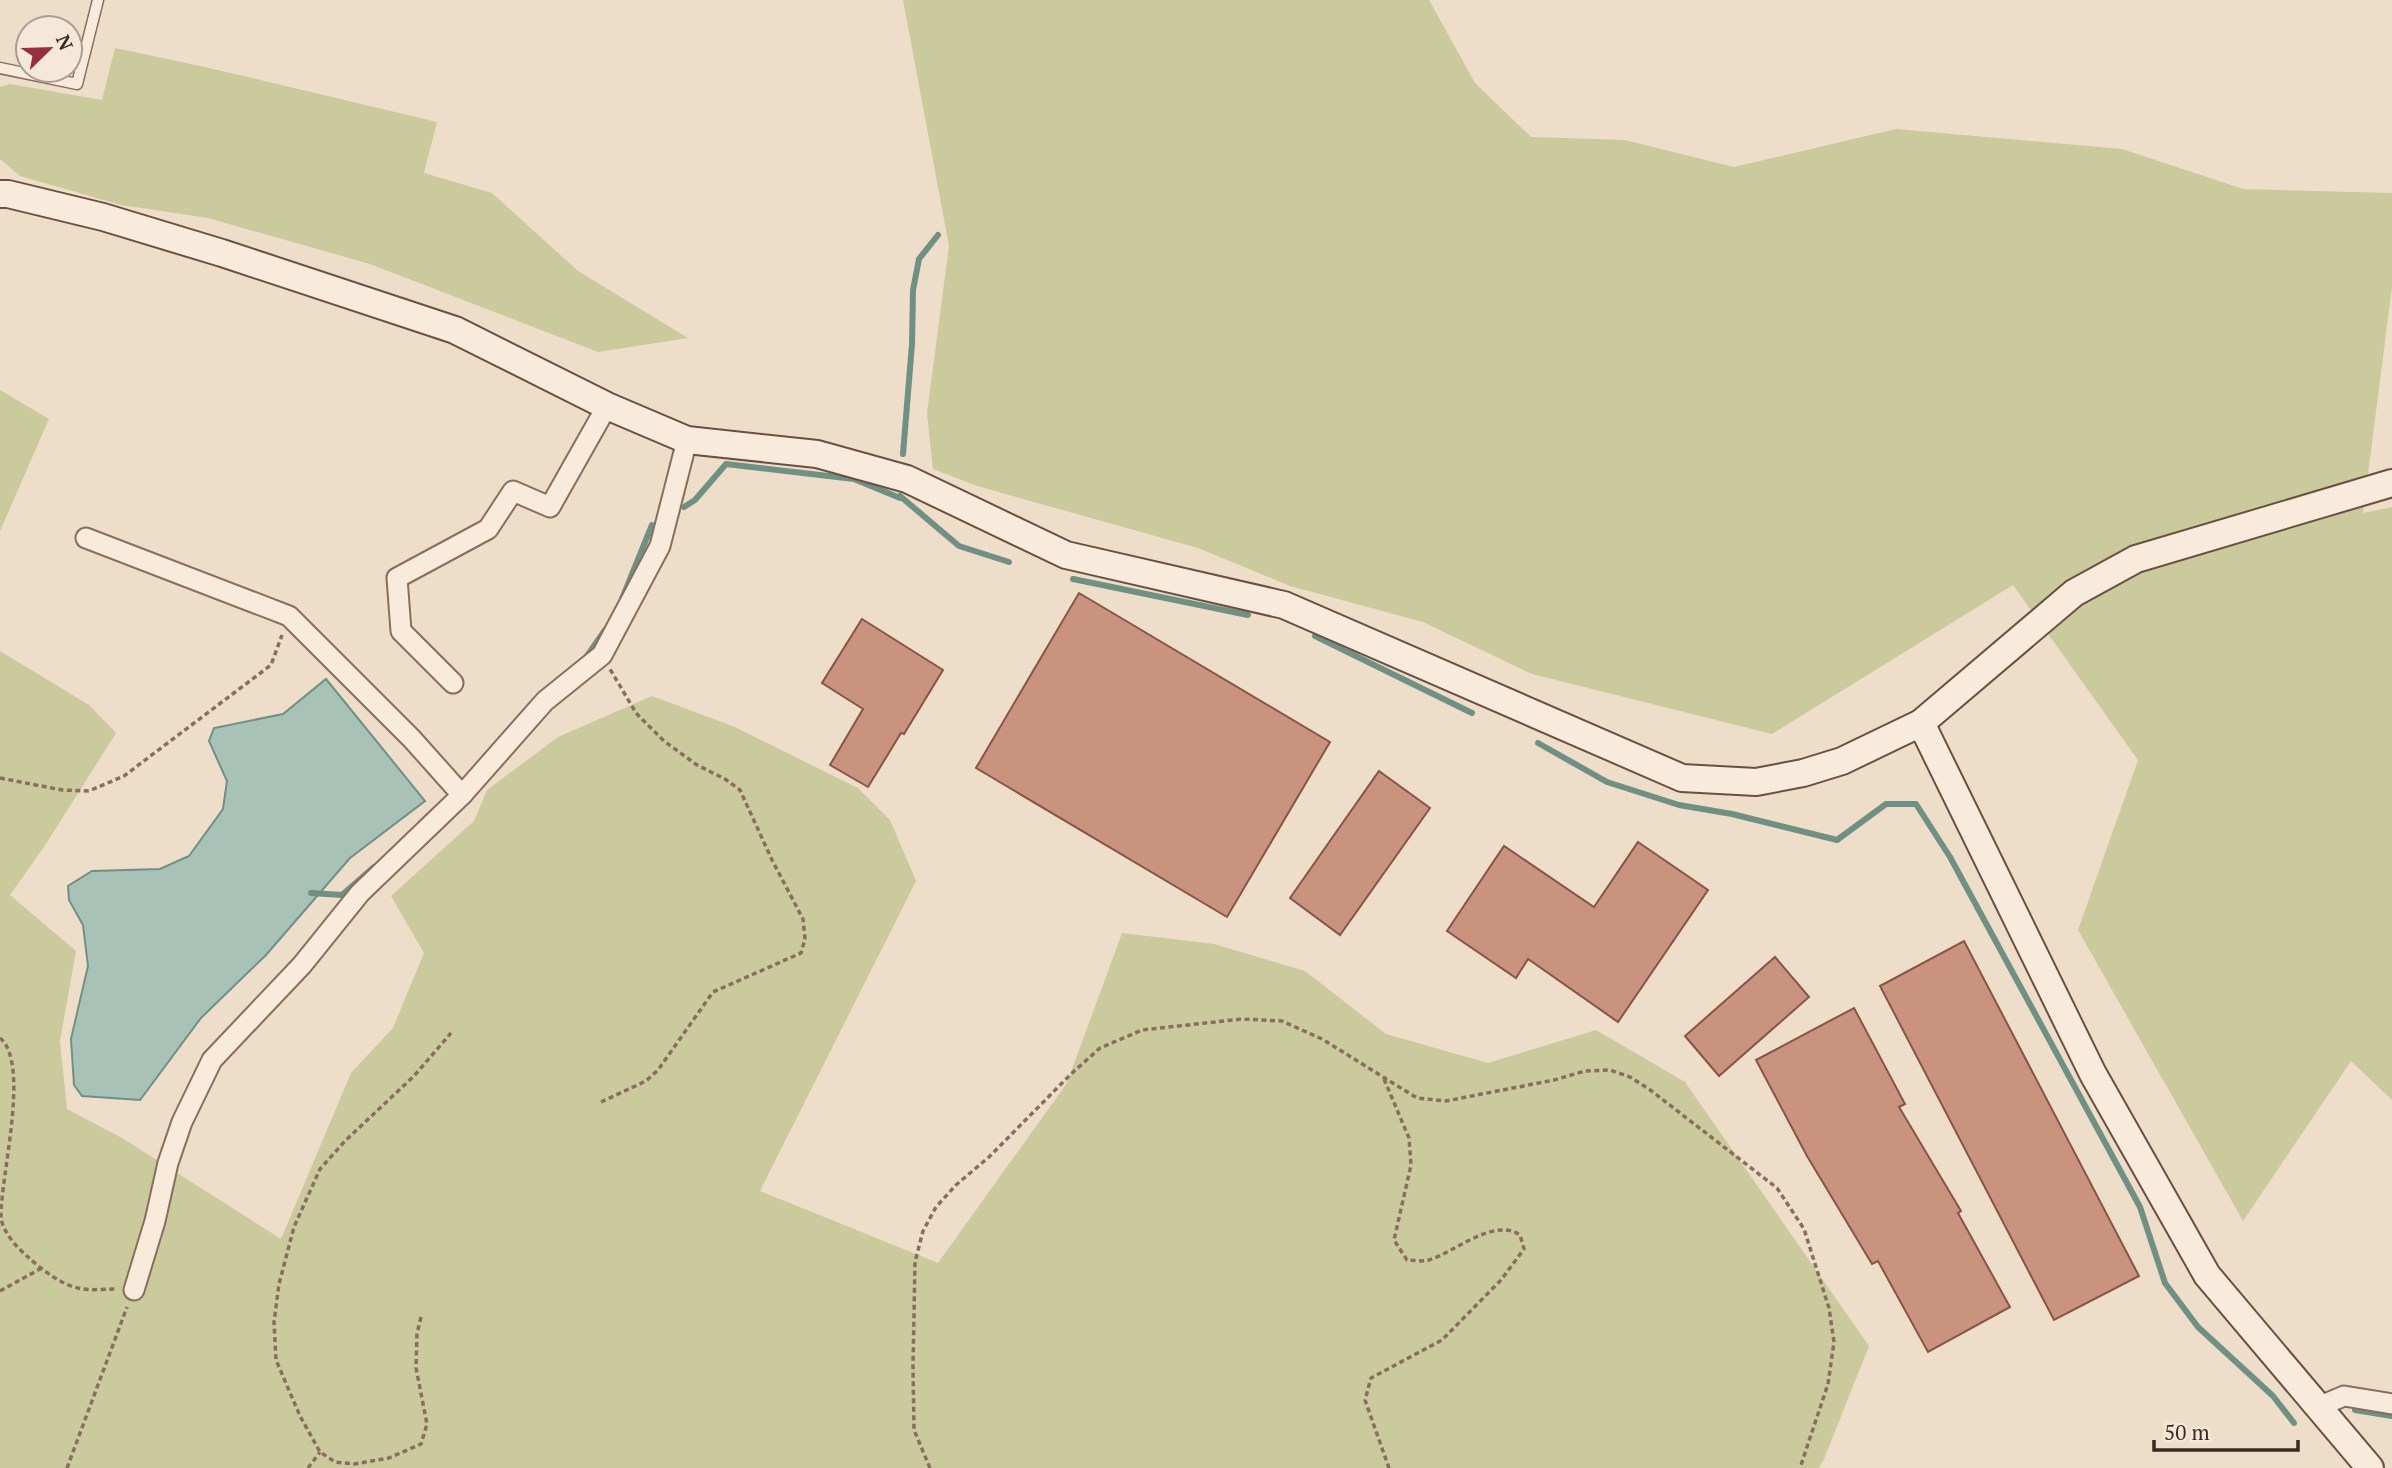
<svg xmlns="http://www.w3.org/2000/svg" width="2392" height="1468" viewBox="0 0 2392 1468" font-family="'PT Serif',serif">
	<style>
		.green { fill: #cbca9c }
		.water { fill: #a9c2b7; stroke: #709083; stroke-width: 2 }
		.lines { fill: none; stroke-linecap: round; stroke-linejoin: round }
		.stream { stroke: #709083; stroke-width: 6 }
		.building { fill: #ca9380; stroke: #875545; stroke-width: 2 }
		.lane-casing { stroke: #896e5e; stroke-width: 13 }
		.street-casing { stroke: #896e5e; stroke-width: 23 }
		.secondary-casing { stroke: #6b4f41; stroke-width: 30 }
		.path { stroke: #896e5e; stroke-width: 3.5; stroke-dasharray: 5 3.5; stroke-linecap: butt }
		.lane { stroke: #f8ebdc; stroke-width: 10 }
		.street { stroke: #f8ebdc; stroke-width: 19 }
		.secondary { stroke: #f8ebdc; stroke-width: 26 }
	</style>
	<rect width="100%" height="100%" fill="#edddc9"/>
	<!-- green -->
	<g class="green">
		<path d="M903 0H1429L1475 83 1531 137 1625 140 1734 167 1896 129 2122 149 2243 189 2392 193V287L2363 513 2392 507V1100L2351 1061 2243 1221 2078 930 2138 760 2013 585 1772 734 1532 674 1423 622 1290 586 1198 548 977 486 933 469 927 413 949 246Z"/>
		<path d="M115 48 205 67 437 122 424 173 492 193 578 271 688 338 598 352 370 264 208 218 121 205 20 176 0 159V87L10 84 102 100Z"/>
		<path d="M0 390 49 419 0 531Z"/>
		<path d="M0 651 89 705 116 733 46 844 10 895 76 951 60 1041 67 1109 122 1138 281 1239 351 1073 393 1028 424 953 391 896 474 821 487 790 558 737 652 696 735 727 858 788 890 820 916 881 760 1191 938 1263 1067 1083 1122 933 1214 944 1305 971 1386 1034 1488 1063 1596 1030 1685 1082 1869 1346 1824 1459 1819 1468H0Z"/>
	</g>
	<!-- water -->
	<path class="water" d="M326 679 425 801 350 858 266 955 201 1018 140 1100 82 1096 74 1085 71 1039 88 966 83 925 69 900 68 886 92 871 160 869 189 856 223 809 227 781 209 741 214 728 283 714Z"/>
	<g class="lines">
		<!-- stream -->
		<g class="stream">
			<path d="M903 454 912 344 913 290 919 259 938 235"/>
			<path d="M900 496 959 546 1009 562"/>
			<path d="M684 507 695 500 726 464 854 479 900 498"/>
			<path d="M1073 579 1248 615"/>
			<path d="M622 599 652 525"/>
			<path d="M1315 636 1472 713"/>
			<path d="M587 656 605 630"/>
			<path d="M1538 743 1607 782 1679 805 1732 814 1837 840 1886 804H1916L1950 857 2140 1207 2165 1283 2198 1327 2273 1396 2294 1423"/>
			<path d="M311 893 342 895 374 867"/>
			<path d="M2355 1410 2392 1416"/>
		</g>
	</g>
	<!-- building -->
	<g class="building">
		<path d="M1079 593 1330 742 1227 917 976 768Z"/>
		<path d="M862 619 943 670 904 734 901 733 868 787 830 765 863 709 822 683Z"/>
		<path d="M1379 771 1430 808 1340 935 1290 898Z"/>
		<path d="M1638 842 1708 890 1618 1022 1528 959 1516 978 1447 931 1504 846 1594 907Z"/>
		<path d="M1964 941 2139 1276 2054 1320 1880 986Z"/>
		<path d="M1775 957 1809 997 1719 1076 1685 1036Z"/>
		<path d="M1854 1008 1905 1104 1899 1107 1961 1211 1958 1213 2010 1307 1928 1352 1878 1261 1872 1264 1807 1156 1756 1060Z"/>
	</g>
	<g class="lines">
		<!-- lane casing -->
		<g class="lane-casing">
			<path id="lane" d="M0 68 77 84 98 0"/>
		</g>
		<!-- street casing -->
		<g class="street-casing">
			<g id="street">
				<path d="M86 538 289 616 412 739 462 795"/>
				<path d="M453 683 401 631 397 578 488 529 513 491 550 507 607 406"/>
				<path d="M134 1290 155 1221 168 1163 182 1122 212 1060 302 965 360 893 462 795 545 701 602 655 660 546 687 440"/>
				<path d="M2318 1407 2344 1396 2392 1404"/>
			</g>
		</g>
		<!-- secondary casing -->
		<g class="secondary-casing">
			<g id="secondary">
				<path d="M0 194H8L103 217 222 253 455 330 607 406 687 440 817 454 907 479 1066 555 1284 605 1682 778 1756 782 1803 773 1842 761 1921 723 2074 593 2136 559 2392 483"/>
				<path d="M1921 723 2093 1074 2207 1275 2370 1468"/>
			</g>
		</g>
		<!-- path -->
		<g class="path">
			<path d="M0 778 62 790 89 791 124 776 271 665 282 635"/>
			<path d="M0 1038C31 1064 0 1177 1 1218 3 1232 17 1248 28 1257 41 1269 60 1284 78 1288 90 1291 104 1289 116 1289"/>
			<path d="M1384 1079 1409 1138 1411 1165 1394 1240 1407 1260C1414 1260 1422 1262 1429 1260 1455 1252 1494 1217 1520 1235L1524 1249 1501 1280 1442 1340 1371 1378 1365 1400 1389 1468"/>
			<path d="M601 1102 646 1081 658 1070 713 992 801 953 805 939 803 919 772 860 740 790 725 779 697 765 664 741 636 713 610 669"/>
			<path d="M0 1291 40 1269"/>
			<path d="M421 1317 417 1334 416 1368 427 1424 421 1444 389 1458 354 1464 335 1462 320 1452 300 1416 276 1360 274 1322 279 1284 294 1227 320 1169 345 1141 414 1076 451 1033"/>
			<path d="M67 1468 127 1307"/>
			<path d="M308 1468 320 1452"/>
			<path d="M930 1468 914 1430 913 1366 915 1262 923 1231 936 1207 956 1185 989 1157 1071 1074 1100 1048 1142 1030 1242 1019 1282 1021 1322 1039 1417 1098 1446 1101 1554 1080 1585 1071 1610 1070 1630 1077 1649 1089 1777 1188 1804 1229 1829 1308 1834 1342 1828 1384 1800 1468"/>
		</g>
		<!-- lane -->
		<use href="#lane" class="lane"/>
		<!-- street -->
		<use href="#street" class="street"/>
		<!-- secondary -->
		<use href="#secondary" class="secondary"/>
	</g>
	<!-- north arrow -->
	<g transform="translate(49 49) rotate(67)"><circle r="33" fill="#f5e8d8" stroke="#aa9c8f" stroke-width="2"/>
	<path d="M0-5L12 26L0 18L-12 26Z" fill="#963040"/>
	<text y="-10" font-size="19" font-weight="bold" text-anchor="middle" fill="#3a2921">N</text>
	</g>
	<!-- scale -->
	<path d="M2154 1440v10h144v-10" fill="none" stroke="#3a2921" stroke-width="3.5"/>
	<text x="2164" y="1440" font-size="21" fill="#3a2921" stroke="#f5e8d8" stroke-width="5" paint-order="stroke">50 m</text>
</svg>
